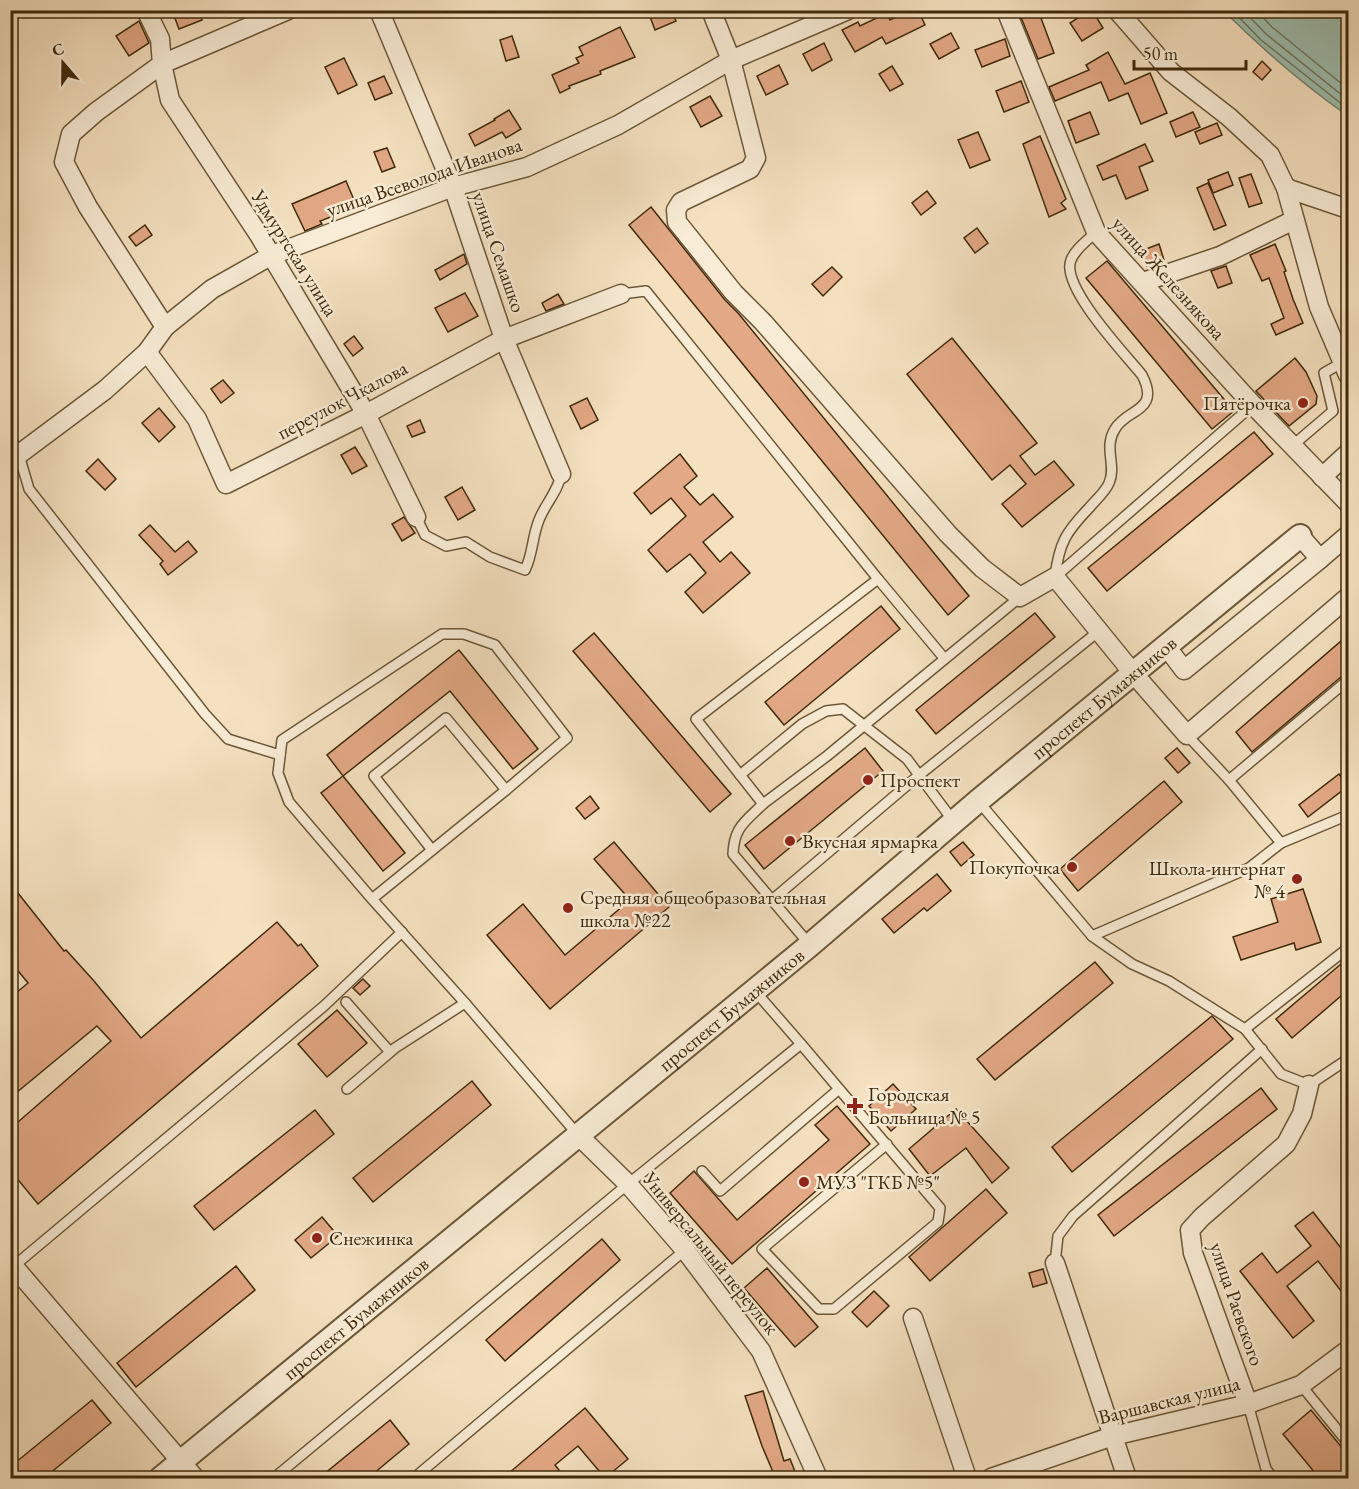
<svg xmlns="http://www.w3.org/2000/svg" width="1359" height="1489" viewBox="0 0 1359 1489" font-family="'EB Garamond',serif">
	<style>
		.water { fill: #9dbeae; stroke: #77836d; stroke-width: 1.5 }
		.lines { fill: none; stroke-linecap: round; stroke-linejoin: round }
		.shore { stroke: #6e745c; stroke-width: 1.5 }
		.building { fill: #e3a986; stroke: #3f2a0b; stroke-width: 1.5 }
		.service-casing { stroke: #6c5838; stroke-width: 12 }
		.minor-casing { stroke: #6c5838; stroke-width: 21 }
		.tertiary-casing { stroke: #6c5838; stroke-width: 26 }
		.service { stroke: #f8ecd6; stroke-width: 9 }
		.minor { stroke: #f8ecd6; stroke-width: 18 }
		.tertiary { stroke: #f8ecd6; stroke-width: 22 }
		.poi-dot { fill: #8f2418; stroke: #f8ecd6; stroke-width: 2 }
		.labels { text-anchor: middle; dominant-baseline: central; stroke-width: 5; stroke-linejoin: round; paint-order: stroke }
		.street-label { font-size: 20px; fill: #3f2a0b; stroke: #f8ecd6 }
		.poi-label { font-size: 20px; fill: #3f2a0b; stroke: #f8ecd6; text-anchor: start }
	</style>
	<rect width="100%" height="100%" fill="#f5e1c0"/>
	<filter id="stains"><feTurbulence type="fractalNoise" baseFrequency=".00333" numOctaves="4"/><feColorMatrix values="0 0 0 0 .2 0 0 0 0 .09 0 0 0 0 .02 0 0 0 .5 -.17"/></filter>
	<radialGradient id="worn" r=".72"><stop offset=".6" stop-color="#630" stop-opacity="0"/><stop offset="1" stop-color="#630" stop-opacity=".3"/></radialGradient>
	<!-- water -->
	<path class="water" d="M1224 11H1348V116C1304 85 1262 49 1224 11Z"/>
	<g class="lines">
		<!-- shore -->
		<g class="shore">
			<path d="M1232 10 1261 40 1348 109"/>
			<path d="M1243 10 1266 34 1348 100"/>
			<path d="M1256 10 1272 27 1348 89"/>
		</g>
	</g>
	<!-- building -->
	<g class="building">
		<path d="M172 10H198L202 20 179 29Z"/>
		<path d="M658 10H672L676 21 655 30 649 14Z"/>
		<path d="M911 10H918L925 25 886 44 882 37 855 52 842 30 858 22 860 26 887 13 890 20Z"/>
		<path d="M1018 10H1038L1054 53 1038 59Z"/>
		<path d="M1090 10H1092L1103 28 1082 41 1070 23Z"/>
		<path d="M139 21 149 43 129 56 116 36Z"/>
		<path d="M620 27 635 57 600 71 601 74 569 86 570 88 560 93 552 75 579 63 576 58 583 55 579 47Z"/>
		<path d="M951 33 959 48 939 59 930 44Z"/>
		<path d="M512 36 519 57 506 61 500 40Z"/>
		<path d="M1005 39 1010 56 982 67 975 50Z"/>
		<path d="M824 43 832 60 812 71 803 54Z"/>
		<path d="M1108 52 1125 84 1150 73 1167 113 1141 124 1128 93 1109 101 1101 82 1055 101 1049 87 1089 70 1086 65Z"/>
		<path d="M344 58 357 85 338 94 325 67Z"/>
		<path d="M1262 61 1271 70 1262 80 1253 72Z"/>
		<path d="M779 65 788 84 766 95 757 76Z"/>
		<path d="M892 66 903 84 890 91 879 74Z"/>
		<path d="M384 76 392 93 375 100 368 83Z"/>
		<path d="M1021 81 1029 102 1004 112 996 91Z"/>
		<path d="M710 96 722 116 701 127 690 107Z"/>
		<path d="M509 110 521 129 506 138 502 132 475 146 469 134 495 120 494 119Z"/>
		<path d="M1090 112 1099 134 1076 143 1068 121Z"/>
		<path d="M1193 112 1200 127 1176 137 1170 122Z"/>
		<path d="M1217 123 1222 135 1200 144 1195 132Z"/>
		<path d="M978 132 990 160 970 168 958 140Z"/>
		<path d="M1040 136 1066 199 1061 203 1066 209 1049 217 1023 144Z"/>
		<path d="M1145 144 1153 161 1139 167 1148 190 1126 199 1116 175 1103 180 1097 166Z"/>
		<path d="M387 148 395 167 382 172 374 152Z"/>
		<path d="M1228 172 1233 185 1213 193 1208 180Z"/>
		<path d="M1251 174 1262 203 1249 207 1239 178Z"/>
		<path d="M346 181 357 207 320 221 322 224 305 231 292 204Z"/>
		<path d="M1208 183 1226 225 1214 230 1197 188Z"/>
		<path d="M927 191 936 203 921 215 912 203Z"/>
		<path d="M651 207 725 300 738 313 969 596 948 615 629 225Z"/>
		<path d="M145 225 152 235 136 246 129 237Z"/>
		<path d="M977 228 988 243 975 253 964 238Z"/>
		<path d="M1159 244 1164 260 1147 266 1141 251Z"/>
		<path d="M1275 244 1286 271 1284 272 1293 299 1303 323 1276 335 1271 324 1284 318 1269 278 1262 281 1250 255Z"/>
		<path d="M464 254 467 264 440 280 435 270Z"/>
		<path d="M1107 261 1234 411 1212 429 1086 278Z"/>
		<path d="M1226 266 1232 283 1218 288 1211 271Z"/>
		<path d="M832 267 842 277 823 296 812 284Z"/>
		<path d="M465 293 478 316 448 332 435 308Z"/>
		<path d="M558 294 564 304 546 311 542 303Z"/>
		<path d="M354 336 363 348 353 356 344 344Z"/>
		<path d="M952 338 1037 443 1020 456 1035 475 1054 461 1074 485 1022 527 1002 504 1026 484 1010 465 992 480 907 374Z"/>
		<path d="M1295 358 1306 372 1317 396 1316 404 1289 426 1256 391Z"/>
		<path d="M223 380 234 393 221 403 211 389Z"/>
		<path d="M587 398 598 420 581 429 570 406Z"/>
		<path d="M159 408 175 427 159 442 142 423Z"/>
		<path d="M420 420 425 432 412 437 407 426Z"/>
		<path d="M1254 432 1273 454 1107 591 1088 568Z"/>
		<path d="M355 447 367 466 352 474 341 455Z"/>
		<path d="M680 454 697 476 684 487 700 505 713 494 733 517 703 542 720 562 731 552 750 573 703 613 685 592 706 573 690 554 667 572 648 550 686 516 671 498 651 514 634 493Z"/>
		<path d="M98 459 116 479 105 490 86 471Z"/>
		<path d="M462 487 475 510 458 520 445 497Z"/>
		<path d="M404 517 415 533 402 541 392 524Z"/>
		<path d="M150 525 175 552 188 541 197 552 168 575 160 564 163 561 139 535Z"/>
		<path d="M881 606 900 629 784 725 765 702Z"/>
		<path d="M1035 613 1055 637 936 734 916 710Z"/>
		<path d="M594 633 731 794 710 812 573 651Z"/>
		<path d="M1348 635V671L1252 752 1236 732Z"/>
		<path d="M459 650 538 749 513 769 450 691 343 776 327 755Z"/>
		<path d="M865 748 883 771 764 869 745 845Z"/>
		<path d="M1177 748 1190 763 1178 773 1165 758Z"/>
		<path d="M1339 774 1348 786 1308 817 1299 805Z"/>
		<path d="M343 776 405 853 383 871 321 793Z"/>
		<path d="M1164 781 1182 802 1078 891 1060 869Z"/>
		<path d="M590 796 599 808 585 819 576 808Z"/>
		<path d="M614 842 669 907 550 1009 487 935 523 904 565 955 630 900 594 859Z"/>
		<path d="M963 842 974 855 961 866 950 852Z"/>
		<path d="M937 874 951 891 927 911 924 908 894 933 882 919Z"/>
		<path d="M10 883 64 951 66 950 94 981 141 1038 277 922 298 946 301 944 318 966 38 1204 10 1170V1129L111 1041 97 1026 10 1098V998L28 983 10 961Z"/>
		<path d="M1303 889 1321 942 1296 950 1294 943 1241 960 1233 937 1278 922 1271 899Z"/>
		<path d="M1348 958V990L1292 1038 1276 1019Z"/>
		<path d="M1095 962 1113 983 995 1080 977 1059Z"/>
		<path d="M363 979 370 986 360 995 353 988Z"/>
		<path d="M337 1010 367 1043 327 1077 298 1044Z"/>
		<path d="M1212 1016 1233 1039 1072 1172 1052 1147Z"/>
		<path d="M472 1081 491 1105 373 1202 353 1178Z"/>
		<path d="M893 1084 916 1109 891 1131 869 1106Z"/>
		<path d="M1261 1088 1277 1109 1114 1236 1098 1215Z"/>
		<path d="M837 1106 870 1144 732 1264 670 1193 694 1171 737 1220 829 1140 815 1125Z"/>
		<path d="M956 1109 1009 1168 992 1183 966 1148 930 1176 909 1149Z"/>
		<path d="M315 1110 334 1134 214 1230 194 1206Z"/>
		<path d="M986 1189 1007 1213 930 1281 909 1257Z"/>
		<path d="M1313 1212 1348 1257V1300L1318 1261 1287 1286 1314 1321 1293 1338 1240 1271 1262 1253 1277 1273 1311 1246 1295 1226Z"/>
		<path d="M322 1217 338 1236 311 1258 295 1240Z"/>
		<path d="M602 1239 620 1260 505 1361 486 1340Z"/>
		<path d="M236 1266 255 1290 136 1387 117 1363Z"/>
		<path d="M767 1268 818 1327 795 1347 744 1288Z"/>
		<path d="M1043 1269 1047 1283 1033 1287 1029 1273Z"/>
		<path d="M874 1291 889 1306 867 1327 852 1312Z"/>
		<path d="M763 1391 784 1461 790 1459 798 1479H776L762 1446 745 1396Z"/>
		<path d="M92 1400 111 1423 43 1479H10V1467Z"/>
		<path d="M585 1408 628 1459 605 1478 578 1446 555 1465 566 1479H502Z"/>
		<path d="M1311 1410 1348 1455V1479H1320L1283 1434Z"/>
		<path d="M390 1420 409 1444 367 1479H318Z"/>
	</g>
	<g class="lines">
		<!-- service casing -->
		<g class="service-casing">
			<g id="service">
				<path d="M1096 232C1088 240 1075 249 1071 260 1060 286 1125 354 1142 375 1161 412 1127 408 1115 429 1103 448 1117 466 1109 483 1106 491 1095 501 1089 508 1066 532 1059 543 1055 577L1253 405"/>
				<path d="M621 294 646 291 878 579 696 719 763 804C745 822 734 827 733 854L810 945"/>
				<path d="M1292 446 1333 411 1324 373 1345 361"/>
				<path d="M19 455 29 489 205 714 228 739 280 755"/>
				<path d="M416 517 425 535 446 546 466 542 490 557 525 570C533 554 532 537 539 520 545 504 559 490 561 474"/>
				<path d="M878 579 944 658"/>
				<path d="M1187 735 1229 780 1281 843 1348 815"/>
				<path d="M740 775 802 724 826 711 843 709 907 759 954 822"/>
				<path d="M1229 780 1348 680"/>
				<path d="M979 802 1092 936 1249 868 1281 843"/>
				<path d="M763 804 827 756 1020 597"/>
				<path d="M432 850 374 776 446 718 506 790"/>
				<path d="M372 899 289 802 278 773 282 740 442 634H464L495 645 567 738 506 790 372 899 465 1003 578 1135"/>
				<path d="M772 900 918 776 1099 631"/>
				<path d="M1092 936 1132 964 1169 981 1245 1029 1281 1074 1309 1085 1348 1059"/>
				<path d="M346 1002 390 1052"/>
				<path d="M1245 1029 1348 948"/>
				<path d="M801 1044 940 1208 938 1222 834 1309H819L762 1249 887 1144"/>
				<path d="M347 1089 395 1048 465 1003"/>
				<path d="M702 1171 720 1191 839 1089"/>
				<path d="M1055 1263 1058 1236 1073 1216 1262 1049"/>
				<path d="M14 1266 324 1006 402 932"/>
				<path d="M1301 1385 1348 1443"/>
				<path d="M1248 1404 1266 1469 1273 1478"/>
				<path d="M274 1478 628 1184 801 1044 755 991"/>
				<path d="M414 1478 685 1250"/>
			</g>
		</g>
		<!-- minor casing -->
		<g class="minor-casing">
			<g id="minor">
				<path d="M146 10 160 39 162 64 170 100 259 235 366 414 416 517"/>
				<path d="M379 10 453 187 504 339 561 474"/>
				<path d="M711 10 731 60 756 158 750 169 681 202 676 210 677 222 734 293 763 322 948 534 982 568 1020 597 1055 577 1133 673 1187 735 1348 597"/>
				<path d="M1006 10 1096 232 1253 405 1348 503"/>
				<path d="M1117 10 1171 72 1229 117 1270 155 1286 188 1319 307 1348 375"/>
				<path d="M1286 188 1348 209"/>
				<path d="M1143 282 1220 256 1294 220"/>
				<path d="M165 327 88 207 64 162 71 134 96 112 162 64 288 10"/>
				<path d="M147 352 197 419 226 484 366 414 504 339 621 294"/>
				<path d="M10 461 105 390 147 352 165 327 212 289 272 255 453 187 527 167 618 125 731 60 848 10"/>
				<path d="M1322 477 1348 453"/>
				<path d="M1300 536 1320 559 1348 535"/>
				<path d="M1166 646 1184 670 1320 559"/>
				<path d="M578 1135 628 1184 685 1250 761 1351 818 1478"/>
				<path d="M10 1262 195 1478"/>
				<path d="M1055 1263 1127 1478"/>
				<path d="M913 1318 967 1478"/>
				<path d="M1248 1404 1193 1253 1190 1230 1202 1217 1286 1144 1302 1114 1309 1085"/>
				<path d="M991 1478 1113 1436 1248 1404 1301 1385 1348 1350"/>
			</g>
		</g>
		<!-- tertiary casing -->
		<g class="tertiary-casing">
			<g id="tertiary">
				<path id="s1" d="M161 1478 810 945 978 801 1300 536"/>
			</g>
		</g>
		<!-- service -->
		<use href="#service" class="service"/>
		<!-- minor -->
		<use href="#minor" class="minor"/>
		<!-- tertiary -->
		<use href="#tertiary" class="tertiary"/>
	</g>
	<!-- markers -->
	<g class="poi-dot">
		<circle cx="1303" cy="403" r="6"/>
		<circle cx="868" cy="780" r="6"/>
		<circle cx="790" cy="841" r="6"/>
		<circle cx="1072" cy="867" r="6"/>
		<circle cx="1297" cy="879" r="6"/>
		<circle cx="568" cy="908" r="6"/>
		<path d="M852 1097h6v6h6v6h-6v6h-6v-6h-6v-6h6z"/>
		<circle cx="804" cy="1182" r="6"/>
		<circle cx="317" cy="1238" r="6"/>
	</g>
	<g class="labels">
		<!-- street labels -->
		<g class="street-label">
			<text transform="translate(424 177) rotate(-19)">улица Всеволода Иванова</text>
			<text transform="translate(499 252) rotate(71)">улица Семашко</text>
			<text transform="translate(295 253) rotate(58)">Удмуртская улица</text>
			<text transform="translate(1169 278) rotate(48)">улица Железнякова</text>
			<text transform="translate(342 400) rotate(-28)">переулок Чкалова</text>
			<text stroke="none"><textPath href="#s1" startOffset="1224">проспект Бумажников</textPath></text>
			<text stroke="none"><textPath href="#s1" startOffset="738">проспект Бумажников</textPath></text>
			<text transform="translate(711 1253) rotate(51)">Универсальный переулок</text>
			<text transform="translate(1237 1304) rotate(71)">улица Раевского</text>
			<text stroke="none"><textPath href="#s1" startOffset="252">проспект Бумажников</textPath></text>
			<text transform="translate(1169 1400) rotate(-14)">Варшавская улица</text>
		</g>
		<!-- poi labels -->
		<g class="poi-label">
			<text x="1291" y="403" text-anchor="end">Пятёрочка</text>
			<text x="880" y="780">Проспект</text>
			<text x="802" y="841">Вкусная ярмарка</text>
			<text x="1060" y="867" text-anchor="end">Покупочка</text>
			<text x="1285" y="868" text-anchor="end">Школа-интернат<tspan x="1285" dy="23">№ 4</tspan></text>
			<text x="580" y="897">Средняя общеобразовательная<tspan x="580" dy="23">школа №22</tspan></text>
			<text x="868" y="1094">Городская<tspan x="868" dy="23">Больница № 5</tspan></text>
			<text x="816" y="1182">МУЗ "ГКБ №5"</text>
			<text x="329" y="1238">Снежинка</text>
		</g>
	</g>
	<!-- margin -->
	<rect width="1359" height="1489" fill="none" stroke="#f5e1c0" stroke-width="36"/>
	<rect x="12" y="12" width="1335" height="1465" fill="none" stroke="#3f2a0b" stroke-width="3"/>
	<rect x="18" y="18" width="1323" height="1453" fill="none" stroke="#3f2a0b" stroke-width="1.5"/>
	<!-- north arrow -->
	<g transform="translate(63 63) rotate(340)" stroke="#f8ecd6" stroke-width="4.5" paint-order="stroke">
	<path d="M0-4.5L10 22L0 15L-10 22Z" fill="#3f2a0b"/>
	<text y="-9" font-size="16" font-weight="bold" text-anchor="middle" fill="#3f2a0b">С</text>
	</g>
	<!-- scale -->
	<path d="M1134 60v9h112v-9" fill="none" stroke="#3f2a0b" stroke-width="3"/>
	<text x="1143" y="60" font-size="18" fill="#3f2a0b" stroke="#f8ecd6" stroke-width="4.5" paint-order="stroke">50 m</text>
	<rect width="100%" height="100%" filter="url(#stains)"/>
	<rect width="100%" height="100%" fill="url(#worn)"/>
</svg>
